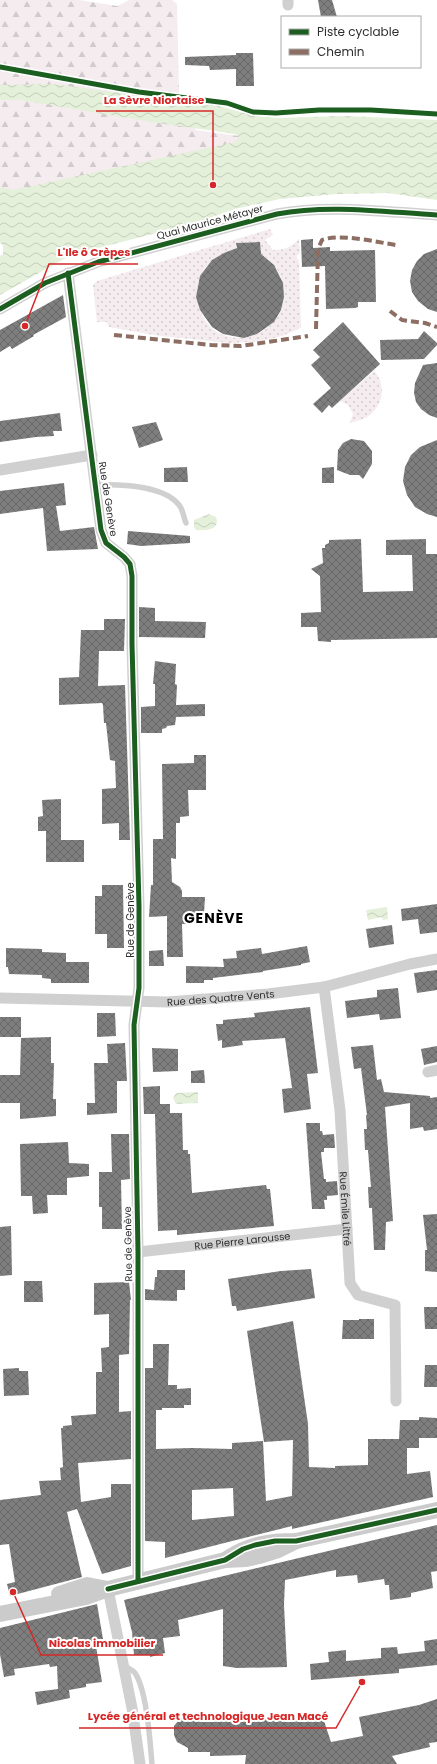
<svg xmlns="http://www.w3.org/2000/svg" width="437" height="1764" viewBox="0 0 437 1764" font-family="Poppins,sans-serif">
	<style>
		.grass { fill: url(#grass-dots); fill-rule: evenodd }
		.forest { fill: url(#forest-firs) }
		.water { fill: url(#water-waves) }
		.building { fill: url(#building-cross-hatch); fill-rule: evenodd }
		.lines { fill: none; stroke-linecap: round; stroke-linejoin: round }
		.lane { stroke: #d0d0d0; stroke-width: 5.5 }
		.street { stroke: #d0d0d0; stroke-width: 11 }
		.secondary { stroke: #cbcbcb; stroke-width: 16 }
		.quiet { stroke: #8d6e63; stroke-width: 4; stroke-dasharray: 8 4; stroke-linecap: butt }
		.cycleway-casing { stroke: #fff; stroke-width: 8 }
		.cycleway { stroke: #1b5e20; stroke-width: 5 }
		.labels { text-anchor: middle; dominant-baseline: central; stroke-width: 4; stroke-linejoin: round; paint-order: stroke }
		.street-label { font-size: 10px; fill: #2e2e2e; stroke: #fff }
		.district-label { font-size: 14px; font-weight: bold; letter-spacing: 1px; fill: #000; stroke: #fff }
		.leader { fill: none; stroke: #d62828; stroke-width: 1.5 }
		.callout-dot { fill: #d62828; stroke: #fff; stroke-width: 1.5 }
		.callout-label { font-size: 11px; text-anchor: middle; font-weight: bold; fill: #d62828; stroke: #fff; stroke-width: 4; stroke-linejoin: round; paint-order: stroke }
	</style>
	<defs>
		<pattern id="grass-dots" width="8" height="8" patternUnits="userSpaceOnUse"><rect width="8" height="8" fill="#f4ecef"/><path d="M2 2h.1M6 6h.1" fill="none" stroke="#d2cbcd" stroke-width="1.8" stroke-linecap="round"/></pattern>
		<pattern id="forest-firs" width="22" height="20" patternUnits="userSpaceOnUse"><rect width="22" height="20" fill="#f4ecef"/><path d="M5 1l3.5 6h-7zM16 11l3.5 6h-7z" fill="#d2cbcd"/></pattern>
		<pattern id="water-waves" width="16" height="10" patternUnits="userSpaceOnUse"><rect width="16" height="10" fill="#e4f0da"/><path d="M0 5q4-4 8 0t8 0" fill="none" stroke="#c4cebb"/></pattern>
		<pattern id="building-cross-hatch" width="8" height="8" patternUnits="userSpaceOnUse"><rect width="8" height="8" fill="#7e7e7e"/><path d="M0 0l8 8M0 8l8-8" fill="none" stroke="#686868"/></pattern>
	</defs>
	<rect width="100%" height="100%" fill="#fff"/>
	<!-- grass -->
	<g class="grass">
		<path d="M270 229 273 235 265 240 273 250C285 250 291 247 299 239L300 254 297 255V259L299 260 301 328 282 336 262 341 230 343 160 336 109 327 107 322H97L93 285 97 281ZM260 242V248L250 250C256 253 263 255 269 260 285 274 289 300 277 318 269 328 259 335 246 337 190 346 176 259 237 250L236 243Z"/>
		<path d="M374 371C386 383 384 404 370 415 365 419 357 421 350 423L353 414 348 405 340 401Z"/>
	</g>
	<!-- forest -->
	<path class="forest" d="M0 0H79L117 6 129 0H172L177 4 179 93 196 130 246 137 244 149 0 208Z"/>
	<!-- water -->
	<g class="water">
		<path d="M53 84 219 106 255 116 278 118 344 116 437 120V200L388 193 337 194 280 199 235 209 181 228H176L71 255 0 295V256L3 254V245L0 243V187L13 190 236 142 239 137 235 134 151 122 21 100H0V85Z"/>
		<path d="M209 514 216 517C221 530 205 531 196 530L194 527V520Z"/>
		<path d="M387 907 388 919 383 920 382 917 368 920 366 910Z"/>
		<path d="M198 1092V1103L176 1104 173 1098 176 1093Z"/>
	</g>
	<!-- building -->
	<g class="building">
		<path d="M318 0H332L337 17H321Z"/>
		<path d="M236 53H253L254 86H236V69L210 70 209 66 185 65V57L236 55Z"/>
		<path d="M313 239V248L330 247V251L375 250 376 302H358V307L355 308 326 309 325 266 302 267 301 240Z"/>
		<path d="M260 242 261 254 274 265 283 283 284 297 281 310 274 322 257 334 244 338 223 334 212 327 200 310 196 297 200 276 212 260 224 253 237 248 236 243Z"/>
		<path d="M437 249V312L428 309 418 301 412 292 410 281 412 270 417 261 424 254Z"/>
		<path d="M63 295 66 317 33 335 34 336 12 349 10 346 0 352V330Z"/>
		<path d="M343 322 380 364 332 408 329 405 322 413 313 404 331 388 311 365 320 357 313 350Z"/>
		<path d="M424 331 437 343V345L424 359 381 360 380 340 418 339Z"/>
		<path d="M437 363V418L429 415 421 409 416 402 414 393 415 383 423 365Z"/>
		<path d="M60 413 62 431H53L54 436 36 437 0 442V421Z"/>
		<path d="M156 422 163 440 139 448 132 427Z"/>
		<path d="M351 439 364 441 372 451V464L363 479 359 475H350L337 470 338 450 343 443Z"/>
		<path d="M437 440V517L427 514 415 507 407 495 403 481 405 467 411 455 420 447Z"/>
		<path d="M187 467 188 482H164V468Z"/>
		<path d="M334 467V483H322V468Z"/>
		<path d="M64 483 66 505 56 506 60 531 94 527 98 549 47 551 43 508 0 514V491Z"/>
		<path d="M128 531 190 536V543L141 546 127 544Z"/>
		<path d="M361 539 363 592 413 591 412 555H386V540L426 539V554H437V638L331 640V642L318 641 317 627H301V613L321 612 320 576 311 569 323 563 322 548H325V545L329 543V540Z"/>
		<path d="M139 607 155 608V621L206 622 205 638 139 637Z"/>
		<path d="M104 619H125L124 651H99L98 686 125 685 130 840H119V823L102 824V789L116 788 115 761 110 760 106 723H104L103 705 102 703 59 705V678L79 677 81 630H104Z"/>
		<path d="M155 661 176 664 175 684 177 685 176 705 205 704V716L176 717 175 725 167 726 166 728 162 729V733H141V707L155 706V684H153Z"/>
		<path d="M194 755H206V790H188L189 816 180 817V823H176V859L171 858 172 882 180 887 182 891V897H205L204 913H189V924H182L183 957H167V916L149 917 151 885H153V839H163L162 764 194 763Z"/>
		<path d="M61 799V840H84V862H46V831H38V817L43 816 42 800Z"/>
		<path d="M102 885H123L124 948H107V934H95V896H102Z"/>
		<path d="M437 904V932L420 934 418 919 402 921 401 909Z"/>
		<path d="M392 925 394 944 369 948 366 929Z"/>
		<path d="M307 946 310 962 301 964V965L263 971V972L213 978V980H204V983H186V966L224 967 223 959 237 958 236 951 261 948 262 954Z"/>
		<path d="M6 948 42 949V952L66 953V962H89V983H51V979L42 978V975L9 974 8 967H6Z"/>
		<path d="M163 950 164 966H149V951Z"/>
		<path d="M437 970V990L417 993 414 973Z"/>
		<path d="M398 988 401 1018 380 1020 379 1014 347 1018 345 1001 377 997V990Z"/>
		<path d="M310 1007 318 1073 307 1074 311 1109 284 1113 282 1089 292 1088 285 1038 242 1041 243 1045 222 1048V1040L218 1041 216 1024H223V1020L255 1017 254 1013Z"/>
		<path d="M97 1013H115L116 1036 97 1037Z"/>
		<rect x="0" y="1017" width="21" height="20"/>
		<path d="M51 1037V1063H54L53 1099H56V1116L20 1119V1103H0V1075H20L21 1038Z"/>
		<path d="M125 1043 127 1081H117V1113L87 1115V1103H95L94 1063H108L107 1044Z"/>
		<path d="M373 1045 377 1080 381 1079 384 1092 430 1096V1098L437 1097V1129L424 1131 423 1127 410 1129V1103L385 1107 393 1221 386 1222 385 1250H374L372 1208H369L368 1187H371L369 1163 368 1150H365L364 1129H367L366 1115H367L361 1068 354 1069 351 1047Z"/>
		<path d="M437 1046V1062L424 1065 421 1049Z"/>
		<path d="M152 1048 178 1049V1071L153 1072Z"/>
		<path d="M204 1070 205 1083H191V1071Z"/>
		<path d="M160 1086V1104H170V1113H182L183 1150H188V1154H190L192 1193 266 1185 267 1189H270L274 1226 177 1235V1230L158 1231 155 1114H144L143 1087Z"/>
		<path d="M306 1123H320V1131H322L323 1135 334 1134 335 1148H324V1152H321L324 1179H326V1182L337 1181 338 1195 327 1196V1200H324L325 1209H312Z"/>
		<path d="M111 1134H129L130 1179 121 1180 122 1229H102V1207H99V1172H112Z"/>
		<path d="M68 1142 69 1163 89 1164V1176L67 1178V1195H47L48 1213 33 1214 32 1196H21L20 1144Z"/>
		<path d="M437 1214V1272L425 1271V1250H427L423 1215Z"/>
		<path d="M11 1226 12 1275 0 1276V1227Z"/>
		<path d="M311 1269 315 1298 237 1311 236 1306H232L228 1279 281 1271Z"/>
		<path d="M157 1270H185V1290H177V1301L145 1300V1289L154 1290 155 1277H157Z"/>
		<path d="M24 1281H42L43 1302H24Z"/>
		<path d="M129 1282 131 1300H130L129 1354 119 1355V1412L131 1411V1459L78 1463 81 1502 111 1497V1484H131V1566L102 1574 77 1509 67 1512 82 1577 10 1596 7 1584 15 1582 9 1544 0 1545V1500L41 1495 39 1481 61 1480 60 1468 63 1467 61 1428H63V1426L72 1425 71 1416 96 1414V1372H102L101 1348 109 1347V1314L94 1315V1283Z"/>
		<path d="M424 1307H437V1329H425Z"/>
		<path d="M359 1319H374V1339H342L343 1320H359Z"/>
		<path d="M293 1321 308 1424 309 1467 335 1468V1466L368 1465V1439H399L400 1420H419V1417L437 1418V1438H419V1448H407V1474L430 1471 433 1497 292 1529V1526L165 1558V1542L145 1541V1368H153V1344H169L168 1385H177V1389L191 1388V1405H184V1408H162V1410H156V1449L192 1448 232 1449V1443L263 1441 266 1501 292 1496 293 1440 264 1442 247 1331ZM233 1488 234 1516 192 1520V1490Z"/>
		<path d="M425 1365H437V1387H424Z"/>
		<path d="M19 1368V1371H28L29 1395 4 1396 3 1369Z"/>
		<path d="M437 1525V1571L431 1572 433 1588 411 1593V1597L390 1600 389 1585H385L384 1579 358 1583 357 1575 336 1577V1570L285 1580 284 1605 287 1667 237 1668 223 1666V1609L178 1620 180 1636 163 1638 165 1653 150 1657V1655H134L132 1632 124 1600Z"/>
		<path d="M97 1604 103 1639 95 1640 102 1682 86 1684V1687L69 1690 70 1698 37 1705 35 1692 58 1689 57 1666 50 1667 49 1664 14 1669 15 1675 4 1677 0 1654V1628Z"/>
		<path d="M437 1639V1665L399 1669V1673L311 1680 310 1664 329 1662 328 1652 346 1650V1661L381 1658V1648L397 1647 398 1654 425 1651 424 1641Z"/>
		<path d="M437 1699V1742L429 1743 430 1747 392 1756 397 1764H245L246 1755 210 1756V1752H188V1748L177 1742 174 1735V1726L178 1721 189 1714 190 1719 316 1717 324 1721 331 1742 363 1736 359 1717 419 1705Z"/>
	</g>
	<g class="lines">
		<!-- lane -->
		<g class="lane">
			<path d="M96 485C119 484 168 485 181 508 183 512 184 518 186 523"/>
			<path d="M125 1666C128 1668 133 1670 135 1673 147 1691 150 1741 152 1764"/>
		</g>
		<!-- street -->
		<g class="street">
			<path d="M288 0V5"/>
			<path d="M68 273 101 530 106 543 124 557 130 564 132 576V644L139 906V988L134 1025 138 1252V1581"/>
			<path d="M0 309 45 283 98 262 277 214C329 204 384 212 437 215"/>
			<path d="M0 470 92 455"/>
			<path id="s1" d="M324 987 340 1110 350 1283 358 1295 395 1305 396 1401"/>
			<path id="s2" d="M0 998 168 1002 268 994 324 987 410 964 437 959"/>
			<path d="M428 1072 437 1070"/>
			<path id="s3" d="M138 1252 347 1229"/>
			<path d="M108 1589 132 1708 140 1764"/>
		</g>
		<!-- secondary -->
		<g class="secondary">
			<path d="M228 1558C251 1544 269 1541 296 1541L437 1510"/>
			<path d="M59 1594 87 1585 108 1589"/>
			<path d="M0 1614 86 1597 108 1589 225 1560 246 1559 259 1556 278 1550 296 1541"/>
		</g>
		<!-- quiet -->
		<g class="quiet">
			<path d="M390 311 402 320 425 323 437 327"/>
			<path d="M316 329 318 249 322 240C340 233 376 242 396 245"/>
			<path d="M114 335 211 345 241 346 308 336"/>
		</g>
		<!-- cycleway casing -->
		<g class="cycleway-casing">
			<g id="cycleway">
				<path d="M0 67 139 92 227 103 253 112 276 113 319 110H371L437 114"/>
				<path d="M68 273 101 530 106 543 124 557 130 564 132 576V644L139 906V988L134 1025 138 1252V1581"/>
				<path d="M0 309 45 283 98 262 277 214C329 204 384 212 437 215"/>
				<path d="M108 1589 225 1560 243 1549 255 1545 275 1541H296L437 1510"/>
			</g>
		</g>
		<!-- cycleway -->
		<use href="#cycleway" class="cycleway"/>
	</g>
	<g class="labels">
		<!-- street labels -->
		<g class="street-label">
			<text transform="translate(210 222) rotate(-15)">Quai Maurice Métayer</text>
			<text transform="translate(108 499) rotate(81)">Rue de Genève</text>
			<text transform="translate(130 920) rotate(-90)">Rue de Genève</text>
			<text stroke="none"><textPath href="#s2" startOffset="221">Rue des Quatre Vents</textPath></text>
			<text stroke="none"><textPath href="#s1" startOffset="223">Rue Émile Littré</textPath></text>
			<text stroke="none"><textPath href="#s3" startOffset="105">Rue Pierre Larousse</textPath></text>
			<text transform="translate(128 1244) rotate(-91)">Rue de Genève</text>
		</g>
		<!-- district labels -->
		<g class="district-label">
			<text x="214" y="918">GENÈVE</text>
		</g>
	</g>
	<!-- callouts -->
	<path class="leader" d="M213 185L213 111H96M25 326L49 264H138M13 1592L41 1655H163M362 1682L336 1728H79"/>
	<g class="callout-dot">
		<circle cx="213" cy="185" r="4"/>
		<circle cx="25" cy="326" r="4"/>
		<circle cx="13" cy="1592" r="4"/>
		<circle cx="362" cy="1682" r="4"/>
	</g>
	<g class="callout-label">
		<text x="154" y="104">La Sèvre Niortaise</text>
		<text x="94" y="256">L'Ile ô Crèpes</text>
		<text x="102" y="1647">Nicolas immobilier</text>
		<text x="208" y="1720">Lycée général et technologique Jean Macé</text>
	</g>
	<!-- legend -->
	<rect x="281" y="16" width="140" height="52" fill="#ffffff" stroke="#ababab"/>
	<rect x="289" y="29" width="20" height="6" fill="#1b5e20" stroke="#ababab"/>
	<text x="317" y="36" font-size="12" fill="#2e2e2e">Piste cyclable</text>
	<rect x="289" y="49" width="20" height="6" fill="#8d6e63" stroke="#ababab"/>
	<text x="317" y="56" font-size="12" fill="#2e2e2e">Chemin</text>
</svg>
